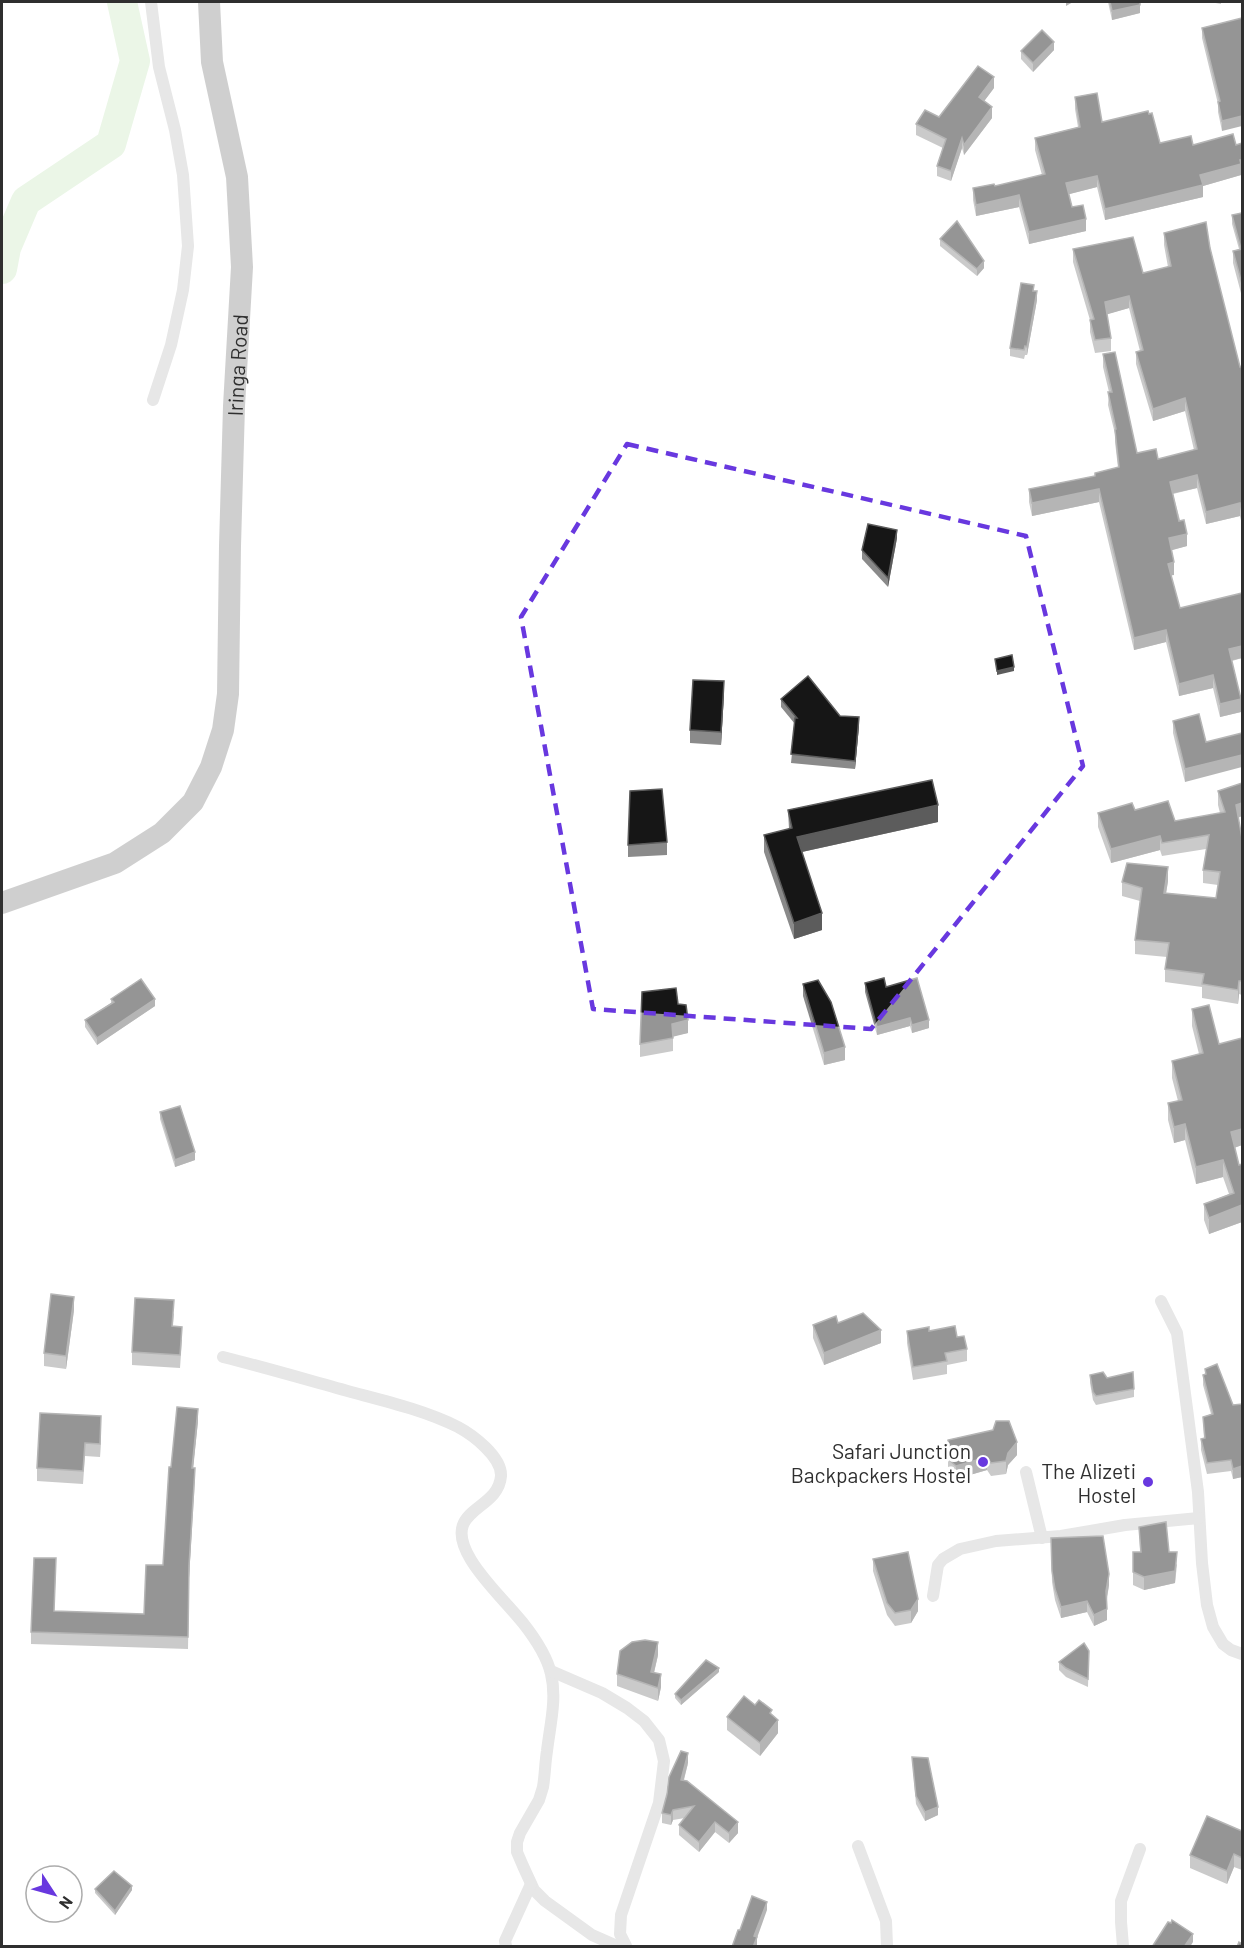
<svg xmlns="http://www.w3.org/2000/svg" width="1244" height="1948" viewBox="0 0 1244 1948" font-family="Barlow,sans-serif">
	<style>
		.lines { fill: none; stroke-linecap: round; stroke-linejoin: round }
		.river { stroke: #d2ebca; stroke-width: 30 }
		.street { stroke: #c9c9c9; stroke-width: 12 }
		.highway { stroke: #969696; stroke-width: 22 }
		.wall { fill: #8a8a8a }
		.shaded-wall { fill: #5c5c5c }
		.building { fill: #161616; stroke: #5c5c5c; stroke-width: 1.5 }
		.marked { fill: none; stroke: #6838df; stroke-width: 4.5; stroke-dasharray: 12 8; stroke-linejoin: round }
		.poi-dot { fill: #6838df; stroke: #fff; stroke-width: 2 }
		.labels { text-anchor: middle; dominant-baseline: central; stroke-width: 6; stroke-linejoin: round; paint-order: stroke }
		.street-label { font-size: 21px; fill: #2f2f2f; stroke: #fff }
		.poi-label { font-size: 21px; fill: #2f2f2f; stroke: #fff; text-anchor: end }
	</style>
	<rect width="100%" height="100%" fill="#fff"/>
	<g class="lines">
		<!-- river -->
		<path class="river" d="M2 269 6 248 26 201 111 144 135 61 122 2"/>
		<!-- street -->
		<g class="street">
			<path d="M151 2 159 67 175 130 183 175 188 246 183 290 171 345 153 400"/>
			<path d="M1161 1301 1177 1333 1198 1492 1202 1563 1207 1605 1213 1627 1223 1644 1231 1650 1242 1654"/>
			<path d="M223 1357C267 1368 311 1381 355 1393 389 1402 426 1411 458 1427 473 1435 502 1457 501 1476 498 1513 439 1507 471 1560 485 1583 506 1602 523 1623 534 1637 547 1656 551 1674 557 1699 550 1725 547 1751 545 1763 545 1775 543 1787L539 1800 520 1833 517 1842V1852L523 1866 534 1890 545 1901 592 1935 617 1946"/>
			<path d="M1026 1472 1042 1538"/>
			<path d="M933 1596 938 1565 943 1559 960 1549 996 1541 1061 1536 1125 1525 1199 1518"/>
			<path d="M551 1671 602 1693 627 1708 644 1721 659 1740 664 1761 659 1803 621 1915 620 1934 626 1946"/>
			<path d="M858 1846 886 1921 887 1946"/>
			<path d="M506 1946 505 1941 531 1884"/>
			<path d="M1123 1946 1121 1922V1901L1140 1849"/>
		</g>
		<!-- highway -->
		<path class="highway" id="s1" d="M2 903 115 863 162 833 193 802 211 767 223 730 228 694 230 546 234 406 242 267 237 177 212 62 209 2"/>
	</g>
	<!-- wall -->
	<g class="wall">
		<path d="M1108 2H1140V13L1112 20Z"/>
		<path d="M1210 2H1221V4Z"/>
		<path d="M1242 18 1222 131 1218 112V104L1202 38V28Z"/>
		<path d="M1054 50 1033 72 1021 59V51Z"/>
		<path d="M994 88 984 101 992 118 964 155 962 148 951 181 937 176V166L943 148 916 135V124L939 117Z"/>
		<path d="M1075 97 1102 122 1160 143 1193 145 1241 172V175L1203 186V197L1105 220 1097 187 1069 194 1072 207 1086 231 1029 244 1019 207 976 216 973 200V188L995 186 1042 175 1035 150V138L1078 127 1075 109Z"/>
		<path d="M1242 213V297L1233 263V251L1239 249 1232 224V215Z"/>
		<path d="M1164 233 1210 248 1240 367 1242 366V525L1240 516 1206 524 1197 488 1173 494 1187 546 1171 550 1174 575H1171L1180 608 1242 658 1232 661 1241 712 1220 717 1213 688 1179 696 1166 642 1134 650 1099 502 1032 516 1029 502V489L1095 476 1118 468 1115 442V434L1108 405 1109 392 1103 367V354L1137 453 1158 459 1194 450 1185 411 1153 421 1136 364V352L1140 351 1129 308 1107 314 1111 338V351L1095 353 1090 332V320L1073 262V249L1143 273 1168 267 1164 245Z"/>
		<path d="M940 239 984 268 977 276 940 246Z"/>
		<path d="M1034 291 1037 300 1027 355H1025L1024 359 1010 356V348Z"/>
		<path d="M897 538 888 587 862 559V550Z"/>
		<path d="M724 694 721 745 690 743V730Z"/>
		<path d="M781 699 859 726 855 769 791 763 795 724 781 707Z"/>
		<path d="M1173 721 1206 742 1185 782 1173 733Z"/>
		<path d="M1242 783V816L1238 818 1242 838V995L1239 994 1238 1004 1202 998V987L1165 982V969L1167 957 1135 954V940L1140 901 1122 896V882L1168 881 1166 893 1216 898 1218 885 1203 883V870L1206 849 1162 856 1160 850 1111 863 1098 827V813L1135 810 1175 821 1220 813 1218 805V791Z"/>
		<path d="M788 810 938 822 802 852 822 930 794 939 764 852V835L789 829Z"/>
		<path d="M667 842V855L628 857V845Z"/>
		<path d="M865 983 886 987 929 1028 912 1033 910 1026 877 1035 865 992Z"/>
		<path d="M803 984 845 1060 824 1065 803 996Z"/>
		<path d="M111 999 155 1006 97 1045 85 1027V1020L111 1003Z"/>
		<path d="M678 1004 688 1033 673 1036V1051L640 1057V1044Z"/>
		<path d="M1192 1009 1242 1145 1234 1148 1242 1222 1209 1234 1204 1220V1204L1229 1194 1223 1177 1196 1184 1185 1140 1174 1143 1168 1120V1103L1178 1101 1172 1078V1061L1199 1054 1192 1026Z"/>
		<path d="M160 1112 195 1160 175 1167 160 1119Z"/>
		<path d="M74 1310 66 1369 44 1366V1353Z"/>
		<path d="M174 1313 173 1326 182 1340 180 1368 132 1365V1352Z"/>
		<path d="M838 1323 881 1343 824 1365 813 1338V1325Z"/>
		<path d="M907 1331H929L957 1337 967 1349V1361L947 1365V1374L913 1380 907 1343Z"/>
		<path d="M1090 1375 1107 1378 1134 1389V1397L1096 1405 1093 1400 1090 1383Z"/>
		<path d="M1203 1375 1233 1405 1242 1404V1477L1233 1479 1231 1471 1207 1474 1201 1450V1439H1204L1203 1417 1211 1414 1203 1385Z"/>
		<path d="M198 1421 193 1468 195 1480 189 1578 188 1649 31 1644V1632L56 1570 54 1611 144 1614 163 1565 171 1467Z"/>
		<path d="M101 1429 100 1457 85 1456 83 1484 37 1481V1468Z"/>
		<path d="M948 1440 1017 1455 1008 1465 1006 1474 991 1476 987 1470 956 1479 948 1472Z"/>
		<path d="M1139 1527 1169 1552 1177 1565 1175 1583 1144 1590 1133 1585V1552H1140Z"/>
		<path d="M1051 1538 1109 1585 1107 1599V1620L1094 1626 1087 1612 1061 1618 1055 1600 1052 1582Z"/>
		<path d="M873 1559 918 1611 911 1623 895 1626 887 1615 873 1571Z"/>
		<path d="M1089 1651 1088 1687 1066 1677 1059 1670V1662Z"/>
		<path d="M658 1655 654 1673 661 1687 658 1701 617 1686V1674Z"/>
		<path d="M719 1672 681 1705 675 1698V1694Z"/>
		<path d="M755 1705 772 1715 778 1733 760 1756 727 1730V1717Z"/>
		<path d="M912 1757 938 1815 925 1821 916 1804Z"/>
		<path d="M688 1763 684 1780 738 1833 729 1843 715 1832 699 1852 679 1835V1825L685 1818 673 1820 671 1825 662 1823V1813Z"/>
		<path d="M1242 1831V1870L1234 1867 1227 1884 1190 1868V1855Z"/>
		<path d="M95 1889 132 1890 115 1915 95 1893Z"/>
	</g>
	<!-- shaded-wall -->
	<g class="shaded-wall">
		<path d="M1066 2H1073L1066 6Z"/>
		<path d="M1140 5V13L1112 20V11Z"/>
		<path d="M1054 42V50L1033 72V63Z"/>
		<path d="M994 77V88L979 108V97Z"/>
		<path d="M992 107V118L964 155V145Z"/>
		<path d="M1242 116V126L1222 131V121Z"/>
		<path d="M962 138V148L951 181V171Z"/>
		<path d="M1242 160V171L1241 172V175L1203 186V197L1105 220V209Z"/>
		<path d="M1097 176V187L1066 195V183Z"/>
		<path d="M1019 195V207L976 216V205Z"/>
		<path d="M1086 219V231L1029 244V232Z"/>
		<path d="M984 261V268L977 276V269Z"/>
		<path d="M1037 291V300L1027 355V347Z"/>
		<path d="M1129 296V308L1105 315V302Z"/>
		<path d="M1185 398V411L1153 421V409Z"/>
		<path d="M1197 475V488L1170 494V482Z"/>
		<path d="M1099 489V502L1032 516V503Z"/>
		<path d="M1240 503V516L1206 524V512Z"/>
		<path d="M897 530V538L888 587V578Z"/>
		<path d="M1187 534V546L1169 551V538Z"/>
		<path d="M1174 562V575L1168 576V564Z"/>
		<path d="M1166 630V642L1134 650V638Z"/>
		<path d="M1242 646V658L1229 661V649Z"/>
		<path d="M1014 667V671L997 675V671Z"/>
		<path d="M1213 675V688L1179 696V684Z"/>
		<path d="M724 681V694L721 745V732Z"/>
		<path d="M1241 699V712L1220 717V704Z"/>
		<path d="M859 717V726L855 769V761Z"/>
		<path d="M1242 755V767L1185 782V769Z"/>
		<path d="M1242 803V816L1236 818V805Z"/>
		<path d="M938 805V822L797 853V837Z"/>
		<path d="M1160 836V850L1111 863V849Z"/>
		<path d="M1168 867V881L1164 906V893Z"/>
		<path d="M822 913V930L794 939V923Z"/>
		<path d="M1239 981V994L1238 1004V990Z"/>
		<path d="M155 999V1006L97 1045V1038Z"/>
		<path d="M910 1018V1026L877 1035V1027Z"/>
		<path d="M688 1020V1033L672 1037V1024Z"/>
		<path d="M929 1020V1028L912 1033V1025Z"/>
		<path d="M845 1047V1060L824 1065V1053Z"/>
		<path d="M1185 1124V1140L1174 1143V1127Z"/>
		<path d="M1242 1129V1145L1231 1149V1132Z"/>
		<path d="M195 1152V1160L175 1167V1160Z"/>
		<path d="M1223 1160V1177L1196 1184V1167Z"/>
		<path d="M1242 1205V1222L1209 1234V1218Z"/>
		<path d="M74 1297V1310L66 1369V1356Z"/>
		<path d="M881 1330V1343L824 1365V1353Z"/>
		<path d="M198 1409V1421L192 1480V1468Z"/>
		<path d="M101 1416V1429L100 1457V1444Z"/>
		<path d="M1017 1442V1455L1008 1465 1006 1474V1461L1008 1453Z"/>
		<path d="M987 1457V1470L956 1479V1466Z"/>
		<path d="M1242 1466V1477L1233 1479V1469Z"/>
		<path d="M195 1468 189 1578 188 1649 189 1566Z"/>
		<path d="M1177 1552 1175 1583 1144 1590V1577Z"/>
		<path d="M1109 1574V1585L1106 1602V1591Z"/>
		<path d="M918 1599V1611L911 1623V1610Z"/>
		<path d="M1087 1601V1612L1061 1618V1607Z"/>
		<path d="M1107 1609V1620L1094 1626V1615Z"/>
		<path d="M658 1642V1655L651 1685V1672Z"/>
		<path d="M719 1668V1672L681 1705V1700Z"/>
		<path d="M661 1674V1687L658 1701V1688Z"/>
		<path d="M778 1720V1733L760 1756V1743Z"/>
		<path d="M688 1753V1763L681 1790V1780Z"/>
		<path d="M938 1807V1815L925 1821V1812Z"/>
		<path d="M673 1810V1820L671 1825V1815Z"/>
		<path d="M715 1822V1832L699 1852V1842Z"/>
		<path d="M738 1822V1833L729 1843V1833Z"/>
		<path d="M1234 1854V1867L1227 1884V1871Z"/>
		<path d="M132 1886V1890L115 1915V1911Z"/>
		<path d="M767 1902V1910L757 1938V1945L756 1947H753L754 1936Z"/>
		<path d="M1193 1934V1942L1190 1947H1184Z"/>
	</g>
	<!-- building -->
	<g class="building">
		<path d="M1110 2H1140V5L1112 11Z"/>
		<path d="M1242 18V116L1222 121 1218 102 1220 101 1202 28Z"/>
		<path d="M1042 30 1054 42 1033 63 1021 51Z"/>
		<path d="M978 66 994 77 979 97 992 107 964 145 962 138 951 171 937 166 946 139 916 124 925 110 939 117Z"/>
		<path d="M1097 93 1102 122 1148 111 1149 114 1152 113 1160 143 1191 136 1193 145 1233 134 1236 145 1242 143V160H1240L1241 164 1200 175 1203 185 1105 209 1097 176 1066 183 1072 207 1083 205 1086 219 1029 232 1019 195 976 205 973 188 994 184 995 186 1045 174 1035 138 1080 127 1075 97Z"/>
		<path d="M1242 213V249H1241L1232 215Z"/>
		<path d="M957 221 984 261 977 269 940 239Z"/>
		<path d="M1206 222 1210 248 1240 367 1242 366V512L1240 503 1206 512 1197 475 1170 482 1179 521 1184 520 1187 534 1169 538 1174 562 1168 564 1180 608 1242 593V646L1229 649 1241 699 1220 704 1213 675 1179 684 1166 630 1134 638 1099 489 1032 503 1029 489 1095 476V473L1119 467 1115 430 1116 429 1108 392H1112L1103 354 1115 352 1137 453 1156 449 1158 459 1197 449 1185 398 1153 409 1136 352 1143 350 1129 296 1105 302 1111 338 1095 340 1090 320 1094 319 1073 249 1133 237 1143 273 1171 266 1164 233Z"/>
		<path d="M1242 249V284L1233 251Z"/>
		<path d="M1021 283 1034 285 1033 291H1037L1027 347 1025 346 1024 350 1010 348Z"/>
		<path d="M868 524 897 530 888 578 862 550Z"/>
		<path d="M1012 655 1014 667 997 671 995 659Z"/>
		<path d="M808 676 840 716 859 717 855 761 791 754 795 718H797L781 699Z"/>
		<path d="M693 680 724 681 721 732 690 730Z"/>
		<path d="M1199 714 1206 742 1242 733V755L1185 769 1173 721Z"/>
		<path d="M932 780 938 805 797 837 822 913 794 923 764 835 792 828 788 810Z"/>
		<path d="M1242 783V803L1236 805 1242 838V981H1239L1238 990 1202 984 1204 974 1165 969 1169 943 1135 940 1142 888 1122 882 1127 863 1168 867 1164 893 1216 898 1220 872 1203 870 1209 835 1162 843 1160 836 1111 849 1098 813 1132 803 1135 810 1168 801 1175 821 1225 812 1218 791Z"/>
		<path d="M662 789 667 842 628 845 630 791Z"/>
		<path d="M884 978 886 987 917 978 929 1020 912 1025 910 1018 877 1027 865 983Z"/>
		<path d="M141 979 155 999 97 1038 85 1020 114 1002 111 999Z"/>
		<path d="M818 980 831 1002 845 1047 824 1053 803 984Z"/>
		<path d="M676 988 678 1004 686 1005 688 1020 672 1024 673 1038 640 1044 642 992Z"/>
		<path d="M1209 1005 1219 1044 1242 1038V1129L1231 1132 1239 1165 1242 1164V1205L1209 1218 1204 1204 1234 1193 1223 1160 1196 1167 1185 1124 1174 1127 1168 1103 1182 1100 1172 1061 1203 1053 1192 1009Z"/>
		<path d="M180 1106 195 1152 175 1160 160 1112Z"/>
		<path d="M51 1294 74 1297 66 1356 44 1353Z"/>
		<path d="M135 1298 174 1300 172 1326 182 1327 180 1355 132 1352Z"/>
		<path d="M863 1313 881 1330 824 1353 813 1325 836 1316 838 1323Z"/>
		<path d="M955 1326 957 1337 964 1336 967 1349 945 1353 947 1361 913 1367 907 1331 929 1327V1331Z"/>
		<path d="M1217 1364 1233 1405 1242 1404V1466L1233 1469 1231 1460 1207 1463 1201 1439 1205 1438 1203 1417 1213 1414 1203 1375 1206 1374 1205 1369Z"/>
		<path d="M1103 1372 1107 1378 1133 1372 1134 1389 1096 1396 1093 1392 1090 1375Z"/>
		<path d="M177 1407 198 1409 192 1468H195L189 1566 188 1637 31 1632 34 1558H56L54 1611 144 1614 146 1565H163L169 1467H171Z"/>
		<path d="M40 1413 101 1416 100 1444 85 1443 83 1471 37 1468Z"/>
		<path d="M996 1421H1009L1017 1442 1008 1453 1006 1461 991 1463 987 1457 956 1466 948 1459V1440L993 1430Z"/>
		<path d="M1166 1522 1169 1552H1177L1175 1571 1144 1577 1133 1572V1552H1141L1139 1527Z"/>
		<path d="M1103 1536 1109 1574 1106 1591 1107 1609 1094 1615 1087 1601 1061 1607 1055 1589 1052 1571 1051 1538Z"/>
		<path d="M908 1552 918 1599 911 1610 895 1613 887 1603 873 1559Z"/>
		<path d="M645 1640 658 1642 651 1672 661 1674 658 1688 617 1674 620 1651 632 1642Z"/>
		<path d="M1084 1643 1089 1651 1088 1679 1066 1668 1059 1662Z"/>
		<path d="M706 1660 719 1668 681 1700 675 1694Z"/>
		<path d="M744 1696 755 1705 759 1700 772 1710 770 1713 778 1720 760 1743 727 1717Z"/>
		<path d="M681 1751 688 1753 681 1780 687 1781 738 1822 729 1833 715 1822 699 1842 679 1825 694 1806 673 1810 671 1815 662 1813 667 1794 669 1777Z"/>
		<path d="M912 1757 928 1758 938 1807 925 1812 916 1796Z"/>
		<path d="M1207 1816 1242 1831V1858L1234 1854 1227 1871 1190 1855Z"/>
		<path d="M114 1871 132 1886 115 1911 95 1889Z"/>
		<path d="M752 1896 767 1902 754 1936 757 1937 753 1947H732L738 1930H740Z"/>
		<path d="M1172 1920 1193 1934 1184 1947H1152L1168 1922 1171 1923Z"/>
		<path d="M1239 1942 1242 1944V1947H1237Z"/>
	</g>
	<!-- marked area -->
	<path d="M0 0H1244V1948H0ZM627 444 1026 536 1083 766 871 1029 593 1009 521 617Z" fill="#fff" fill-opacity=".55" fill-rule="evenodd"/>
	<path class="marked" d="M627 444 1026 536 1083 766 871 1029 593 1009 521 617Z"/>
	<!-- markers -->
	<g class="poi-dot">
		<circle cx="983" cy="1462" r="6"/>
		<circle cx="1148" cy="1482" r="6"/>
	</g>
	<g class="labels">
		<!-- street labels -->
		<g class="street-label">
			<text stroke="none"><textPath href="#s1" startOffset="663">Iringa Road</textPath></text>
		</g>
		<!-- poi labels -->
		<g class="poi-label">
			<text x="971" y="1450">Safari Junction<tspan x="971" dy="24">Backpackers Hostel</tspan></text>
			<text x="1136" y="1470">The Alizeti<tspan x="1136" dy="24">Hostel</tspan></text>
		</g>
	</g>
	<!-- border -->
	<rect width="1244" height="1948" fill="none" stroke="#2f2f2f" stroke-width="6"/>
	<!-- north arrow -->
	<g transform="translate(54 1894) rotate(126)"><circle r="28" fill="#ffffff" stroke="#acacac" stroke-width="1.5"/>
	<path d="M0-4.5L10 22L0 15L-10 22Z" fill="#6838df"/>
	<text y="-9" font-size="16" font-weight="bold" text-anchor="middle" fill="#2f2f2f">N</text>
	</g>
</svg>
